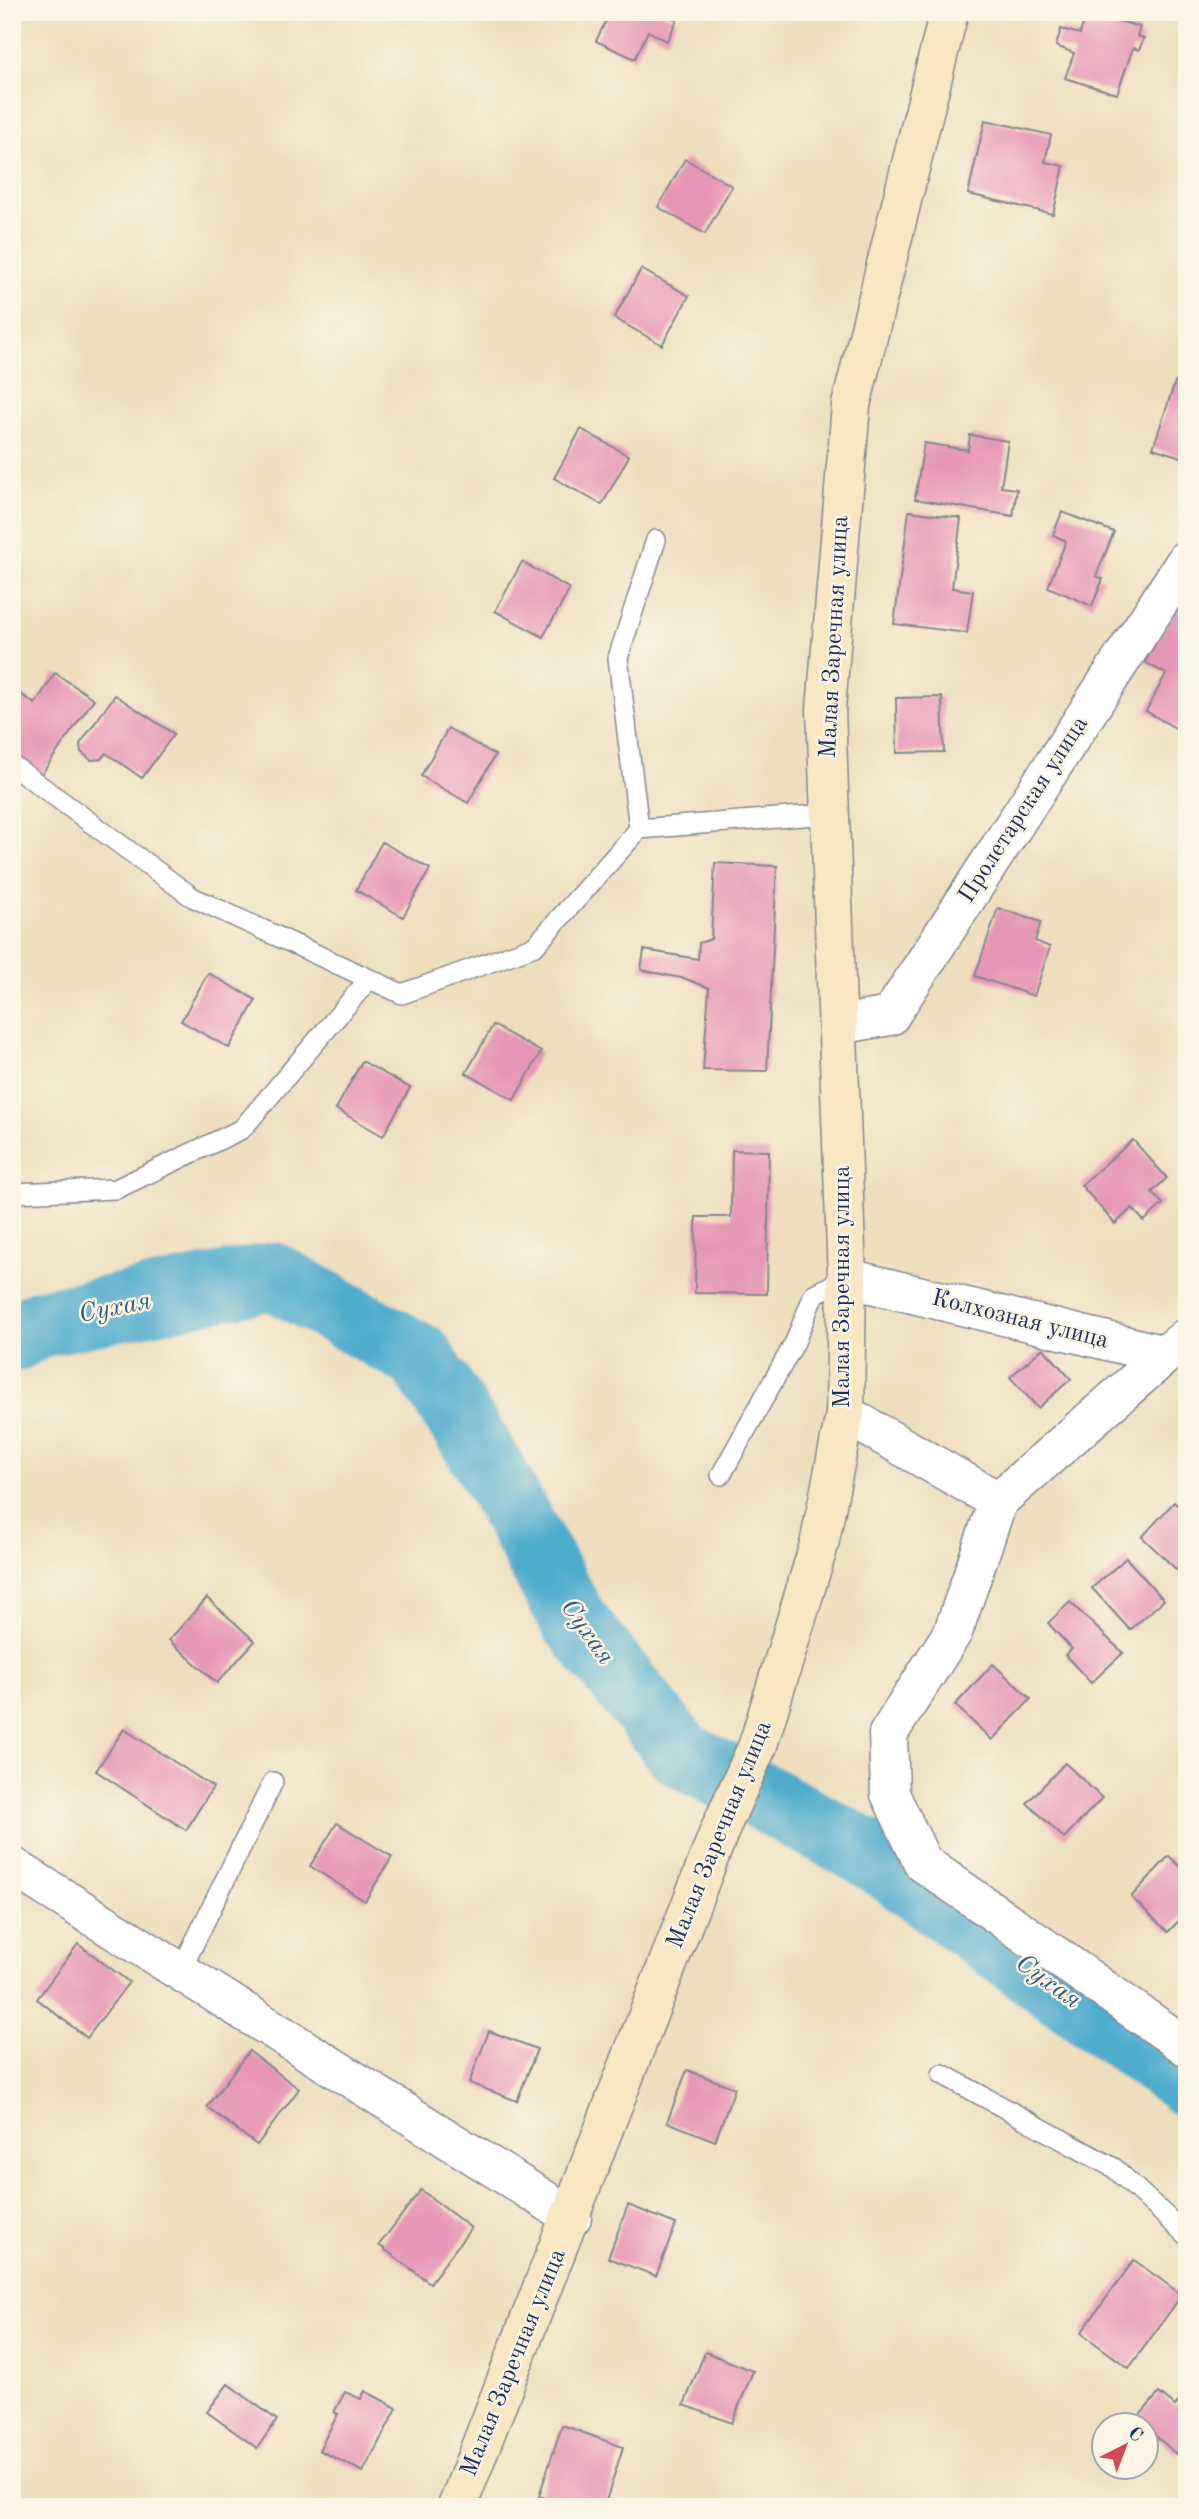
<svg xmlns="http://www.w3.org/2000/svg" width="1199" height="2519" viewBox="0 0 1199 2519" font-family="'Old Standard TT',serif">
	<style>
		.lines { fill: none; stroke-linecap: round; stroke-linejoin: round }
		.river { stroke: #4faccd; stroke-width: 68 }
		.building { fill: #e797b6 }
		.service-casing { stroke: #84868e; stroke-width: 22 }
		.minor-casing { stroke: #84868e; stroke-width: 41 }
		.secondary-casing { stroke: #84868e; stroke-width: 41 }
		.service { stroke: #fff; stroke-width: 19 }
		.minor { stroke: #fff; stroke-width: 38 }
		.secondary { stroke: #f9e7c3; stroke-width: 38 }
		.labels { text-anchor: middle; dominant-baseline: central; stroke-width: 5; stroke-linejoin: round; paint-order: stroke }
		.street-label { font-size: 24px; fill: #1b2f5e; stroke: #fcf5e5 }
		.water-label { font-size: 26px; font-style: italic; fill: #2d5b85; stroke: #fcf5e5 }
	</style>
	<rect width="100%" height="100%" fill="#fcf5e5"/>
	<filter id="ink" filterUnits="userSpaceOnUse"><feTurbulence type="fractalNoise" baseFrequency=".0143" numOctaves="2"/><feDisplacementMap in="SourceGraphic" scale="14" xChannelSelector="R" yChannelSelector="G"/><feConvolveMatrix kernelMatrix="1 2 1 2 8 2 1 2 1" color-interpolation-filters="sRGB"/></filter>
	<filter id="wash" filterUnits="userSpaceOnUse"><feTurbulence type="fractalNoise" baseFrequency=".00686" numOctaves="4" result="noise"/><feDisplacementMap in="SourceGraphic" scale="28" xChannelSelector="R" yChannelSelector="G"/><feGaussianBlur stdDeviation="1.57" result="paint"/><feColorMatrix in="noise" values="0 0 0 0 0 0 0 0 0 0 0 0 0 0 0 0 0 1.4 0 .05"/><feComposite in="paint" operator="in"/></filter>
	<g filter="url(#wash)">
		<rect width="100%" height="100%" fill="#eedebd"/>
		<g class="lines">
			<!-- river -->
			<path class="river" d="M12 1339 41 1323 273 1276 420 1357 486 1460 574 1621 680 1753 876 1858 1187 2083"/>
		</g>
		<g id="blocks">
			<!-- building -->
			<g class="building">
				<path d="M610 12H660L677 20 667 41 648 31 635 59 596 41Z"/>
				<path d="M1087 12 1140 27 1137 36 1144 38 1139 50 1133 48 1117 94 1065 78 1074 53 1056 46 1061 29 1080 34Z"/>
				<path d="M985 120 1051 135 1045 162 1064 166 1053 214 968 194Z"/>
				<path d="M685 159 732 186 705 234 658 207Z"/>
				<path d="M641 269 689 296 662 345 614 318Z"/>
				<path d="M1175 382 1187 386V459L1153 448Z"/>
				<path d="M581 429 629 456 602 505 554 478Z"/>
				<path d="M970 435 1008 441 1001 487 1017 489 1013 516 915 499 924 443 968 450Z"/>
				<path d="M909 511 961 518 952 588 973 591 967 633 894 624Z"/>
				<path d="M1062 512 1114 532 1096 576 1103 579 1092 606 1048 587 1066 541 1053 535Z"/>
				<path d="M522 562 570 589 543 637 495 611Z"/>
				<path d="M1185 592 1187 712 1177 729 1146 711 1166 674 1145 662Z"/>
				<path d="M55 673 94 699 41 775 12 754V688L35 704Z"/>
				<path d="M115 695 174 734 142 778 106 753 101 759 91 760 81 752 80 744Z"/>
				<path d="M942 697 944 752 897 753 896 698Z"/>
				<path d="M448 728 495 755 468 803 421 776Z"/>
				<path d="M382 842 430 869 403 917 356 890Z"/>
				<path d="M715 863 777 866 767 1071 703 1070 709 988 686 979 641 970 644 950 698 959 699 943 711 939Z"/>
				<path d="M998 908 1041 922 1035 941 1050 947 1034 996 975 976Z"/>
				<path d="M208 973 256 1000 229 1048 181 1021Z"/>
				<path d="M493 1025 541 1052 514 1100 466 1073Z"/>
				<path d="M362 1061 410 1088 383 1136 336 1109Z"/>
				<path d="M1133 1140 1167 1178 1152 1192 1163 1204 1144 1221 1132 1208 1115 1224 1081 1185Z"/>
				<path d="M732 1150 769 1151 767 1294 695 1293 696 1217H731Z"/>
				<path d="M1043 1348 1071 1379 1038 1408 1010 1377Z"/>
				<path d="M1174 1502 1187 1515V1564L1179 1572 1142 1537Z"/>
				<path d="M1126 1558 1164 1600 1130 1630 1092 1588Z"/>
				<path d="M207 1598 255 1641 217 1683 169 1640Z"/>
				<path d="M1070 1602 1123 1653 1091 1683 1065 1655 1072 1649 1048 1623Z"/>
				<path d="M993 1664 1031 1699 992 1740 955 1705Z"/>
				<path d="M124 1729 213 1787 186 1830 96 1771Z"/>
				<path d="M1065 1763 1102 1798 1064 1838 1027 1803Z"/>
				<path d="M337 1823 392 1857 365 1901 310 1866Z"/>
				<path d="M1169 1856 1187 1873V1912L1168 1932 1131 1897Z"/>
				<path d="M78 1944 129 1982 87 2038 37 1999Z"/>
				<path d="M489 2031 537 2049 517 2101 469 2083Z"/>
				<path d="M249 2051 299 2089 257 2145 207 2107Z"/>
				<path d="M687 2070 735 2088 715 2141 667 2122Z"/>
				<path d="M421 2190 471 2228 430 2283 379 2245Z"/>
				<path d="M628 2205 676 2224 656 2276 608 2258Z"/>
				<path d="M1134 2260 1182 2295 1129 2368 1081 2333Z"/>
				<path d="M705 2352 753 2371 732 2423 684 2405Z"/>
				<path d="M228 2384 277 2420 257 2448 207 2412Z"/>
				<path d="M365 2391 397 2408 363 2472 319 2450 338 2414 334 2412 345 2392 361 2399Z"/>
				<path d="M1159 2393 1175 2406 1181 2399 1187 2404V2441L1176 2454 1137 2419Z"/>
				<path d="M562 2425 623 2447 606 2501 617 2504 616 2507H569L539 2496Z"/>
			</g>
		</g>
	</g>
	<g filter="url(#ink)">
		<use href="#blocks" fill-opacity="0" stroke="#84868e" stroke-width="2"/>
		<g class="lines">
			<!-- service casing -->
			<g class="service-casing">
				<g id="service">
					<path d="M12 765 192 897 402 994 535 946 639 829 828 814"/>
					<path d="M639 829 618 658 656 540"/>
					<path d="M12 1193 116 1189 242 1129 369 979"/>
					<path d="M721 1475 795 1342 814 1294 847 1278"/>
					<path d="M180 1972 273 1782"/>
					<path d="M942 2074 1114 2168 1187 2236"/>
				</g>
			</g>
			<!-- minor casing -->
			<g class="minor-casing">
				<g id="minor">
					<path d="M838 1025 890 1016 1187 559"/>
					<path d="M847 1278 1165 1355 1187 1337"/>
					<path d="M1165 1355 998 1501 953 1632 888 1734 890 1794 923 1863 1187 2047"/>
					<path d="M845 1414 998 1501"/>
					<path d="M12 1866 572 2217"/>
				</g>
			</g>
			<!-- secondary casing -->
			<g class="secondary-casing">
				<path id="secondary" d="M457 2507 721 1827 758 1745 819 1545 845 1414 847 1278 826 709 851 405 949 12"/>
			</g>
			<!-- service -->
			<use href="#service" class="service"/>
			<!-- minor -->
			<use href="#minor" class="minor"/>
			<!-- secondary -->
			<use href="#secondary" class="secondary"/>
		</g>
	</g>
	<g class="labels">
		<!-- street labels -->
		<g class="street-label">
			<text transform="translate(835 637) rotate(-87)">Малая Заречная улица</text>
			<text transform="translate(1024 810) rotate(-57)">Пролетарская улица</text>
			<text transform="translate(843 1287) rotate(-90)">Малая Заречная улица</text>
			<text transform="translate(1020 1320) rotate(14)">Колхозная улица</text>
			<text transform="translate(720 1835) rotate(-68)">Малая Заречная улица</text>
			<text transform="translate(514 2363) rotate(-68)">Малая Заречная улица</text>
		</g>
		<!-- water labels -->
		<g class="water-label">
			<text transform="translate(115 1308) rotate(-11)">Сухая</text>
			<text transform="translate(587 1632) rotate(55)">Сухая</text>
			<text transform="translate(1048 1982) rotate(36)">Сухая</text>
		</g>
	</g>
	<!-- margin -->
	<rect width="1199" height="2519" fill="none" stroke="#fcf5e5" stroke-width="42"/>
	<!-- north arrow -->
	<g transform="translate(1125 2446) rotate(42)"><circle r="33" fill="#fcf5e5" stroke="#a2a6af" stroke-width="2"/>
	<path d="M0-5L12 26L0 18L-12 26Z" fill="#d1495b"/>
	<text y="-10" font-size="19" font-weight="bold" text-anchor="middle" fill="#1b2f5e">С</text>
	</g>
</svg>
